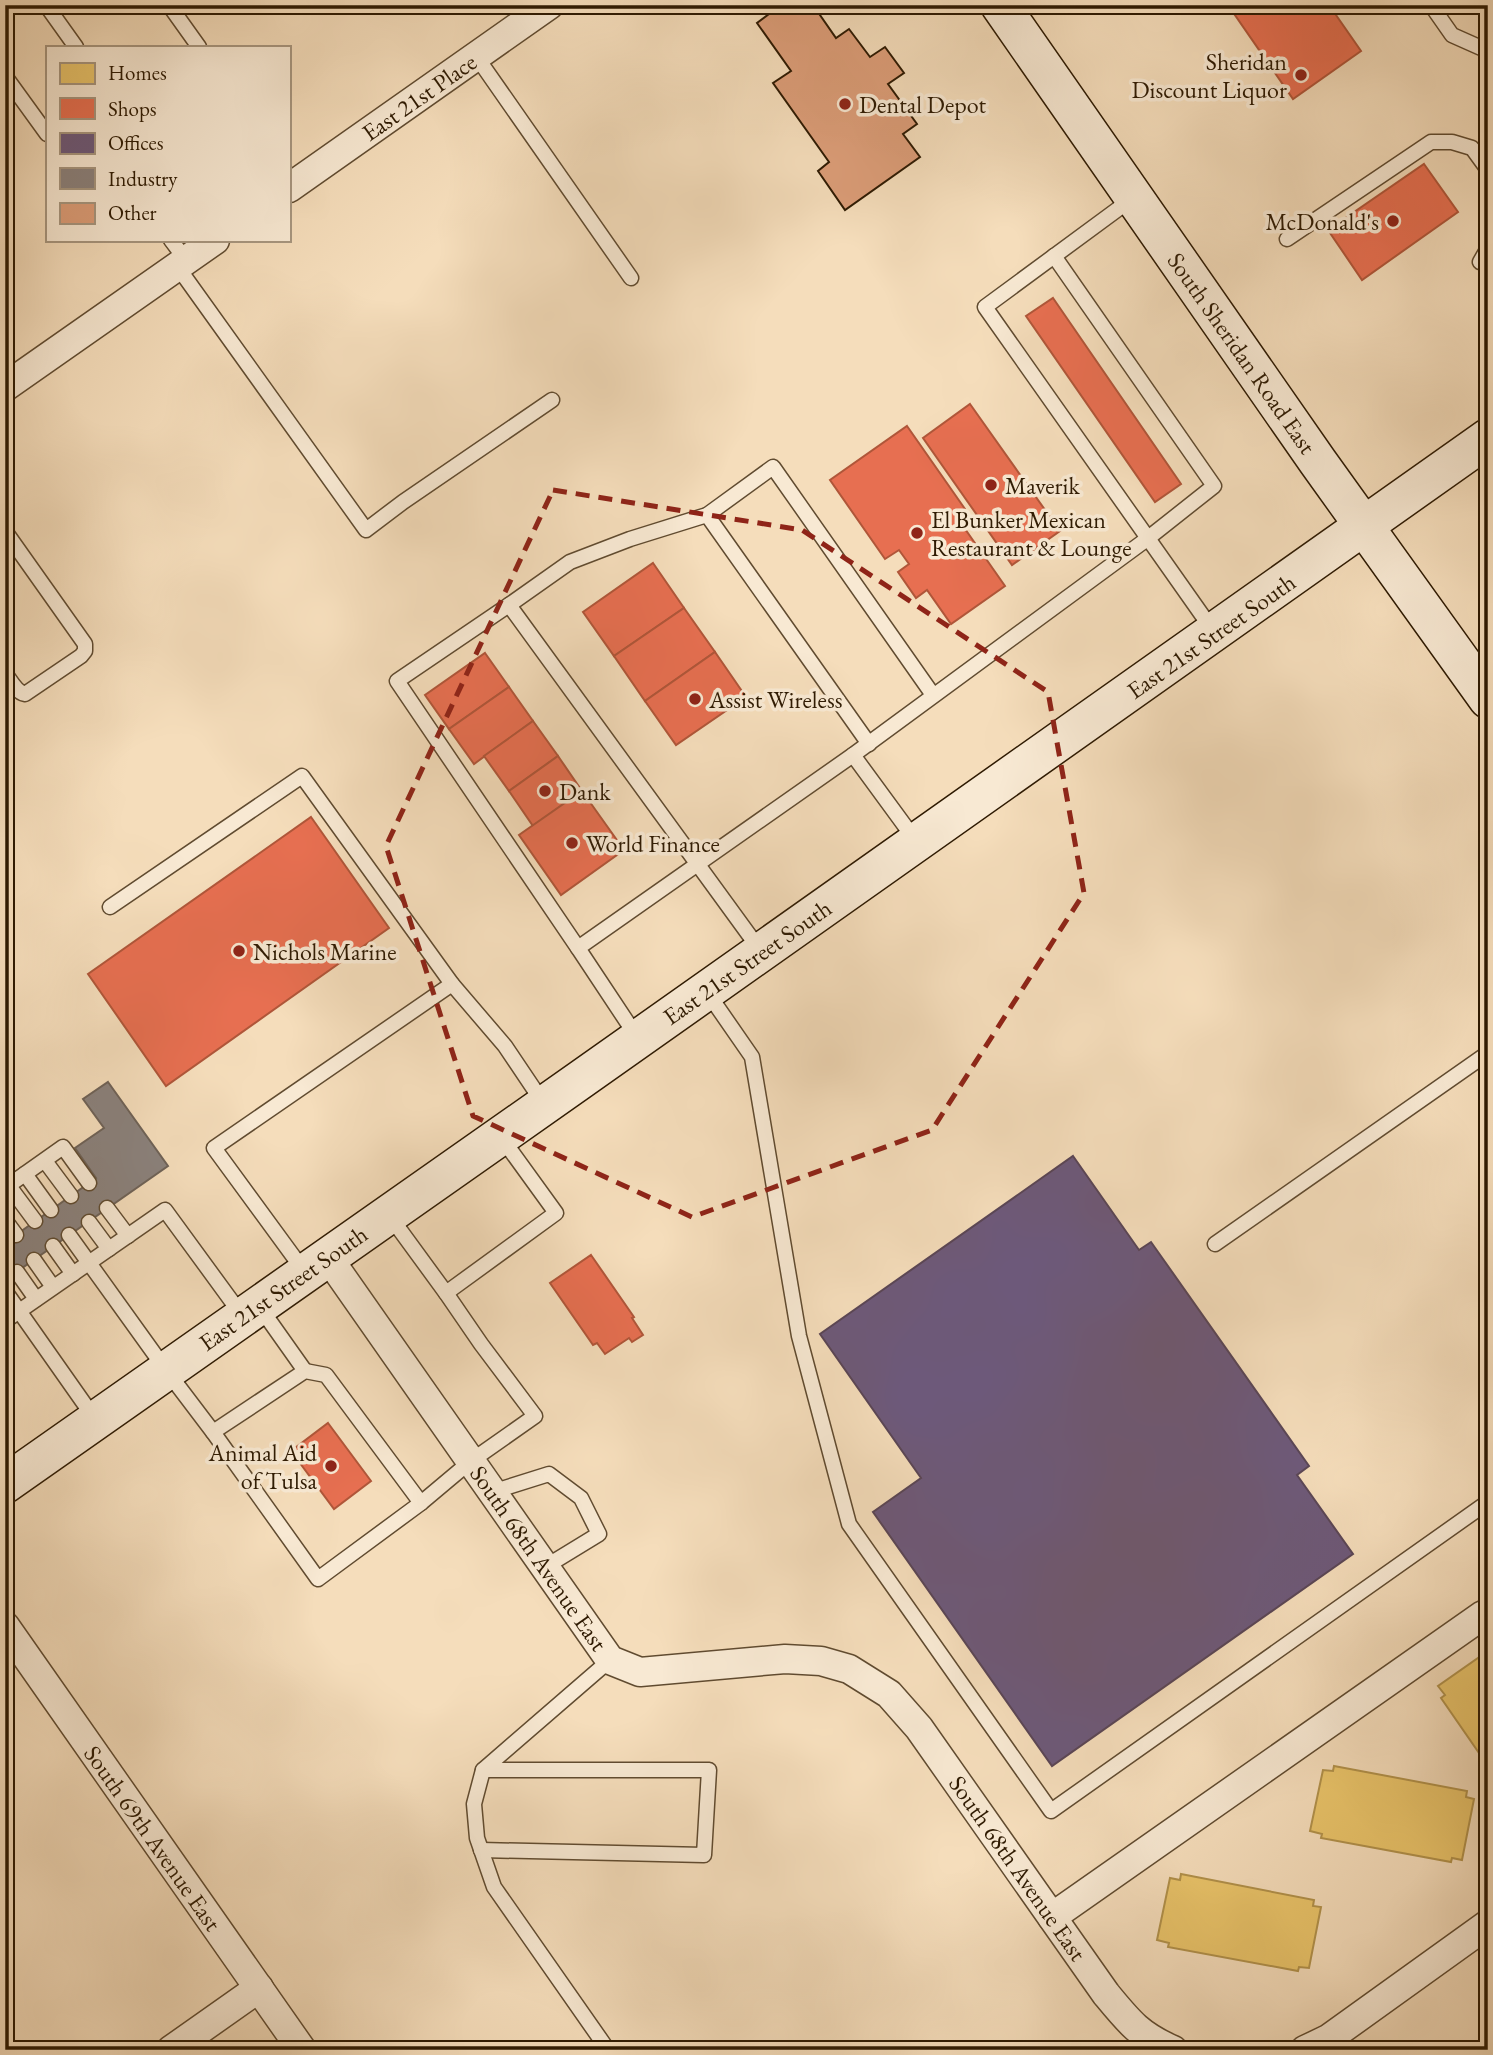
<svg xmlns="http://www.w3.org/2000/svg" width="1493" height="2055" viewBox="0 0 1493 2055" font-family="'EB Garamond',serif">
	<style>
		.homes { fill: #e9c46a; stroke: #b1914b; stroke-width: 2 }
		.shops { fill: #e76f51; stroke: #b05639; stroke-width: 2 }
		.offices { fill: #6d597a; stroke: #5a4656; stroke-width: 2 }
		.industry { fill: #8a817c; stroke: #6e6257; stroke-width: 2 }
		.building { fill: #dc9d78; stroke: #2e1a02; stroke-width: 2 }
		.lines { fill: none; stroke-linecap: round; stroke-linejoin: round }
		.service-casing { stroke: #604b30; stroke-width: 17 }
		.minor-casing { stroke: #604b30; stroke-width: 31 }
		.secondary-casing { stroke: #2e1a02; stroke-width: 41 }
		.service { stroke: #f8e9d3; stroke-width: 14 }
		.minor { stroke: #f8e9d3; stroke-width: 28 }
		.secondary { stroke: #f8e9d3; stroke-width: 38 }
		.marked { fill: none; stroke: #8f2418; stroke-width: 5; stroke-dasharray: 14 9; stroke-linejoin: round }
		.poi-dot { fill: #8f2418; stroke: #f8e9d3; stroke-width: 2.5 }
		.labels { text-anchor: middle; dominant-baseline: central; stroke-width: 7; stroke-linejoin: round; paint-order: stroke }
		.poi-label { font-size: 24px; fill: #2e1a02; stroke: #f8e9d3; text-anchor: start }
		.street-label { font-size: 24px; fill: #2e1a02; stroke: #f8e9d3 }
	</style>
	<rect width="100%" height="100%" fill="#f5ddbb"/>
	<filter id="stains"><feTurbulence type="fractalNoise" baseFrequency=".00286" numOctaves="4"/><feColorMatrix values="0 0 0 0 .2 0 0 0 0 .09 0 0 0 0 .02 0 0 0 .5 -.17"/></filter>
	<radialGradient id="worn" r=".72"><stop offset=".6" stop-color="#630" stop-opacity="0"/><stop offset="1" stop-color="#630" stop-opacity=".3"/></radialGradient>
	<!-- homes -->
	<g class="homes">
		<path d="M1488 1651V1766L1441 1698 1445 1695 1438 1686Z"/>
		<path d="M1334 1766 1467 1791 1466 1797 1474 1799 1462 1860 1452 1858 1451 1862 1321 1838 1322 1834 1310 1831 1323 1770 1333 1771Z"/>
		<path d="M1181 1874 1314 1900 1313 1906 1321 1907 1309 1968 1299 1967 1298 1971 1168 1947 1169 1943 1157 1940 1170 1878 1180 1880Z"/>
	</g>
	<!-- shops -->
	<g class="shops">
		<path d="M1228 5H1329L1361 51 1293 99Z"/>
		<path d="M1424 164 1458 212 1362 280 1328 230Z"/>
		<path d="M1053 298 1181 484 1155 502 1026 316Z"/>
		<path d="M970 404 1060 531 1012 565 923 438Z"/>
		<path d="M907 426 965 509 956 516 1005 586 951 624 927 590 916 598 898 572 909 564 899 550 885 559 830 480Z"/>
		<path d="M653 563 684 608 614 656 583 612Z"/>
		<path d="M684 608 715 652 645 701 614 656Z"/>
		<path d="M715 652 746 697 676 745 645 701Z"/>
		<path d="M485 653 509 687 449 729 425 695Z"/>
		<path d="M509 687 533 721 474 764 449 729Z"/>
		<path d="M533 721 558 756 509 791 484 756Z"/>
		<path d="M558 756 582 791 533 826 509 791Z"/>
		<path d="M582 791 624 850 561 895 519 835Z"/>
		<path d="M311 817 389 928 166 1086 88 974Z"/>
		<path d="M591 1255 634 1317 632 1318 643 1335 632 1342 629 1338 605 1354 597 1343 593 1345 550 1283Z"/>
		<path d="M328 1423 371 1481 334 1509 291 1451Z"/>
	</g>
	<!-- offices -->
	<path class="offices" d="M1073 1156 1139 1250 1151 1242 1309 1466 1297 1475 1353 1554 1052 1766 873 1512 921 1478 820 1334Z"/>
	<!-- industry -->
	<path class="industry" d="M108 1082 168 1166 5 1280V1247L8 1245 6 1242 96 1178 75 1148 104 1128 83 1099Z"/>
	<!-- building -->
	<path class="building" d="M781 5H813L836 38 849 29 870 57 885 47 904 73 888 84 917 124 903 134 920 157 845 210 818 171 829 162 773 83 791 71 757 23Z"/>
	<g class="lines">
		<!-- service casing -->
		<g class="service-casing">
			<g id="service">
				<path d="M46 5 76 47"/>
				<path d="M169 5 199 47"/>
				<path d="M1431 5 1452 35 1488 51"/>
				<path d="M476 56 631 278"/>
				<path d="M5 76 47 134"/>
				<path d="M1133 198 985 307 1214 632"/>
				<path d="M1287 239 1431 142H1452L1472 148 1488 170"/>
				<path d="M171 240 186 260"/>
				<path d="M1480 262 1488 248"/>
				<path d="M177 266 366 530 403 502 552 400"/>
				<path d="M707 515 869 744"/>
				<path d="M5 531 85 644V651L81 656 25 694C16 692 11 681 5 673"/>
				<path d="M509 605 397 681 578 948"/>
				<path d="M853 755 916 841"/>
				<path d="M110 907 302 776 452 984"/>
				<path d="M760 950 509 605 570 562 630 539 707 515 773 467 933 695"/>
				<path d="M707 992 752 1057 799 1336 849 1524 1051 1811 1488 1502"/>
				<path d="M637 1037 578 948 853 755 1147 539 1214 486 1054 256"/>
				<path d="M45 1161 71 1196"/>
				<path d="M25 1174 51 1210"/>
				<path d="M9 1186 35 1221"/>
				<path d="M5 1188 63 1147 89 1183"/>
				<path d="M107 1208 128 1236"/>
				<path d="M389 1215 446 1293 556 1213 501 1137"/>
				<path d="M5 1220 16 1235"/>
				<path d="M89 1222 109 1249"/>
				<path d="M69 1235 166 1370 213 1432 305 1371 326 1375 421 1503 471 1461 535 1416 481 1344 446 1293"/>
				<path d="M1215 1244 1488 1053"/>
				<path d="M53 1246 73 1274"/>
				<path d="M34 1260 53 1287"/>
				<path d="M304 1271 214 1148 452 984 505 1046 544 1104"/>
				<path d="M17 1272 36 1299"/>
				<path d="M5 1291 95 1419"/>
				<path d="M259 1306 305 1371"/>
				<path d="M5 1321 165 1210 241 1314"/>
				<path d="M213 1432 318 1579 421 1503"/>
				<path d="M492 1492 549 1474 581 1498 599 1534 545 1567"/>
				<path d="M481 1850 704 1855 709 1770H483"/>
				<path d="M608 2050 494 1887 477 1838 474 1804 483 1770 610 1660"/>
			</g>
		</g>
		<!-- minor casing -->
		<g class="minor-casing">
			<g id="minor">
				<path d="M289 188 549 5"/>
				<path d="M5 387 215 240"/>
				<path d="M327 1256 610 1660 640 1672 785 1659 821 1661 849 1669 889 1694 919 1728 1106 1994C1129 2022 1139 2035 1173 2050"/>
				<path d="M5 1626 302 2050"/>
				<path d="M1052 1917 1483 1615 1488 1616"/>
				<path d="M171 2050 259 1988"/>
				<path d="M1305 2050 1328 2039 1488 1924"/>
			</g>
		</g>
		<!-- secondary casing -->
		<g class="secondary-casing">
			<g id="secondary">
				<path d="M1000 5 1318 462 1488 699"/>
				<path d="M5 1484C500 1136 995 790 1488 438"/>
			</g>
		</g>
		<!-- service -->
		<use href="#service" class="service"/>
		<!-- minor -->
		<use href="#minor" class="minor"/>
		<!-- secondary -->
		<use href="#secondary" class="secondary"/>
	</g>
	<!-- marked area -->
	<path class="marked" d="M553 490 802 530 1048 692 1084 893 932 1130 692 1217 473 1116 386 846Z"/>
	<!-- markers -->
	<g class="poi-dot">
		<circle cx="1301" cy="75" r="7"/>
		<circle cx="845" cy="104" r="7"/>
		<circle cx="1393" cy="221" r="7"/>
		<circle cx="991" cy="485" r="7"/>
		<circle cx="917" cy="533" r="7"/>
		<circle cx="695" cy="699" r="7"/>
		<circle cx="545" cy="791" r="7"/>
		<circle cx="572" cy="843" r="7"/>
		<circle cx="239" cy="951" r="7"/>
		<circle cx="331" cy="1466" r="7"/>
	</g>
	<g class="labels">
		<!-- poi labels -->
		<g class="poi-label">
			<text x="1287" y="61" text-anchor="end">Sheridan<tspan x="1287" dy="28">Discount Liquor</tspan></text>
			<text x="859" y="104">Dental Depot</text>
			<text x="1379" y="221" text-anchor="end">McDonald's</text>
			<text x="1005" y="485">Maverik</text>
			<text x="931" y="519">El Bunker Mexican<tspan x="931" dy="28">Restaurant &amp; Lounge</tspan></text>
			<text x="709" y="699">Assist Wireless</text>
			<text x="559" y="791">Dank</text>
			<text x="586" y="843">World Finance</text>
			<text x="253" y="951">Nichols Marine</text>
			<text x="317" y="1452" text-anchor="end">Animal Aid<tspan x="317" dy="28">of Tulsa</tspan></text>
		</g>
		<!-- street labels -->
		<g class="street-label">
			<text transform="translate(419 97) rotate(-35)">East 21st Place</text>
			<text transform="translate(1242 353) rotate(55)">South Sheridan Road East</text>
			<text transform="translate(1211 636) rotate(-35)">East 21st Street South</text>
			<text transform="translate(747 962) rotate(-35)">East 21st Street South</text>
			<text transform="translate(283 1288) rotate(-35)">East 21st Street South</text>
			<text transform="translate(539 1558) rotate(55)">South 68th Avenue East</text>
			<text transform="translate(153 1838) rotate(55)">South 69th Avenue East</text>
			<text transform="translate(1018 1868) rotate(55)">South 68th Avenue East</text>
		</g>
	</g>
	<!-- margin -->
	<rect width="1493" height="2055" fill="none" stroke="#f5ddbb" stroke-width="28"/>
	<rect x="7" y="7" width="1479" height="2041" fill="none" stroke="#2e1a02" stroke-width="3.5"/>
	<rect x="14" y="14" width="1465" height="2027" fill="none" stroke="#2e1a02" stroke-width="2"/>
	<!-- legend -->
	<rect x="46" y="46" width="245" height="196" fill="#f8e9d3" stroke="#a7967f" stroke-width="2"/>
	<rect x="60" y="63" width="35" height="21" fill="#e9c46a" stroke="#a7967f" stroke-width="2"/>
	<text x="108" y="80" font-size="21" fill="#2e1a02">Homes</text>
	<rect x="60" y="98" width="35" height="21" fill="#e76f51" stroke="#a7967f" stroke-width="2"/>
	<text x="108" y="116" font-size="21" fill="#2e1a02">Shops</text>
	<rect x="60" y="133" width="35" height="21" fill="#6d597a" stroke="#a7967f" stroke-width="2"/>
	<text x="108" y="150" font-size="21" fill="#2e1a02">Offices</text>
	<rect x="60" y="168" width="35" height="21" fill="#8a817c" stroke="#a7967f" stroke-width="2"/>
	<text x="108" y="186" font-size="21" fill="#2e1a02">Industry</text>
	<rect x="60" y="203" width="35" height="21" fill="#dc9d78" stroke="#a7967f" stroke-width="2"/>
	<text x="108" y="220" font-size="21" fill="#2e1a02">Other</text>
	<rect width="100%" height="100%" filter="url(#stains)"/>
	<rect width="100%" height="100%" fill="url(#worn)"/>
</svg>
